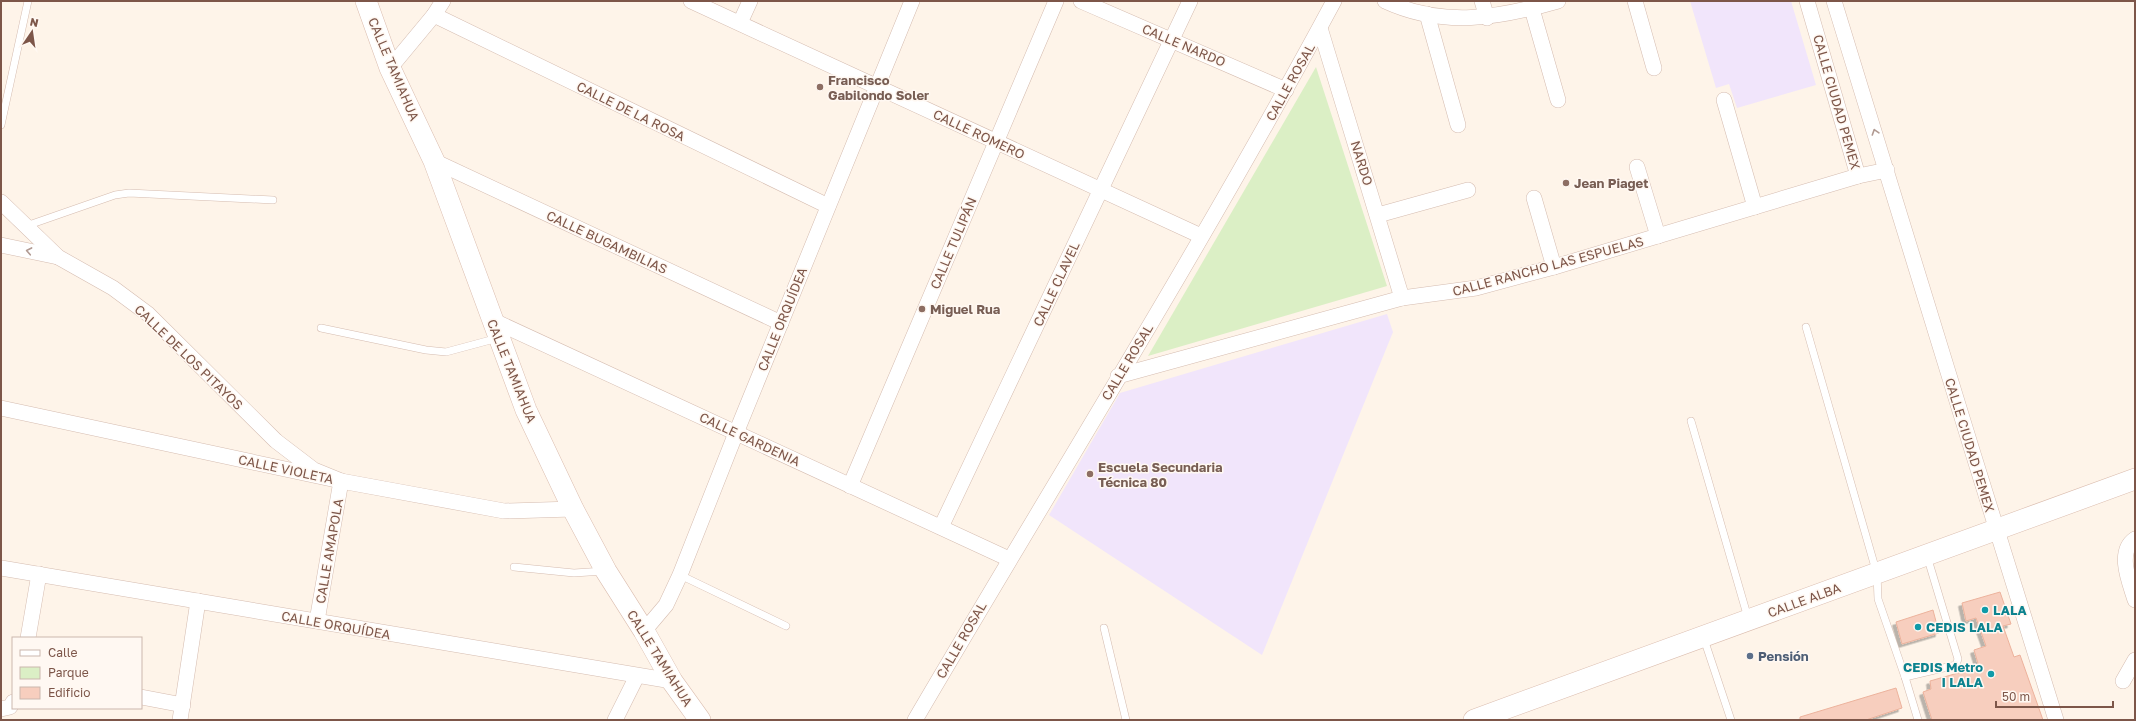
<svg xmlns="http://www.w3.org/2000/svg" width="2136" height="721" viewBox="0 0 2136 721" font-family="'Golos Text',sans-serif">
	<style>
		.education { fill: #f1e5fb }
		.green { fill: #dbefc5 }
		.building { fill: #f7cebe; stroke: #ecb29c; filter: url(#shadow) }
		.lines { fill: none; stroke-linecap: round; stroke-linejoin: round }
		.lane-casing { stroke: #d5bcb0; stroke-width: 8 }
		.street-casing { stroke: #d5bcb0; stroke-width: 16 }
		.secondary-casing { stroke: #dbbdaf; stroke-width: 22 }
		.lane { stroke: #fff; stroke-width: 7 }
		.street { stroke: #fff; stroke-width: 15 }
		.secondary { stroke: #fff; stroke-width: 21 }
		.oneway { stroke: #b19a92 }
		.education-dot { fill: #8d6e63; stroke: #fff8f2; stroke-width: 1.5 }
		.culture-dot { fill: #0f9aa8; stroke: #fff8f2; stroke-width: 1.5 }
		.service-dot { fill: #5c6f8a; stroke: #fff8f2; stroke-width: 1.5 }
		.labels { text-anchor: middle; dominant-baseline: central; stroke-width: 3; stroke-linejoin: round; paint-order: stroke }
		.street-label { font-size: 13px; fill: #7d5649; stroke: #fff8f2 }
		.education-label { font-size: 13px; font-weight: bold; fill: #785e54; stroke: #fff8f2; text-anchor: start }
		.culture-label { font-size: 13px; font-weight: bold; fill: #0d838f; stroke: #fff8f2; text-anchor: start }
		.service-label { font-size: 13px; font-weight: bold; fill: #4e5e75; stroke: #fff8f2; text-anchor: start }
	</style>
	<defs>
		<filter id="shadow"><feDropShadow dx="-3.5" dy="3.5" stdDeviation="0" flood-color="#0004"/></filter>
	</defs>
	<rect width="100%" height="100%" fill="#fef4e9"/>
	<!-- education -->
	<g class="education">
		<path d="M1690 1H1791L1816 85 1737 108 1729 84 1716 88Z"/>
		<path d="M1387 314 1393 332 1262 655 1049 515 1120 393Z"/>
	</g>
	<!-- green -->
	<path class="green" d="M1316 67 1387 286 1148 356Z"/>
	<!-- building -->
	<g class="building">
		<path d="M2000 592 2011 624 2003 626 2014 657 2020 655 2043 720H1932L1923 692 1931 689 1930 681 1979 667 1974 650 1986 646 1976 618 1966 621 1962 603Z"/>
		<path d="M1933 610 1939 633 1902 644 1896 622Z"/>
		<path d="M1896 688 1902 708 1866 720H1800V717Z"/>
	</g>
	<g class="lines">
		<!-- lane casing -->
		<g class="lane-casing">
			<g id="lane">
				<path d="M1 125 28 1"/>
				<path d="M26 226 115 195 129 193 273 200"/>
				<path d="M1806 327 1877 574 1878 599 1905 677 1918 720"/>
				<path d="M321 328 426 350 446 352 498 338"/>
				<path d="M1691 421 1748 618"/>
				<path d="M514 567 574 573 604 571"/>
				<path d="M680 575 786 626"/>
				<path d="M1104 628 1126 720"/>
				<path d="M1704 639 1731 720"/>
				<path d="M1905 677 1956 665 1958 659 1927 556"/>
			</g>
		</g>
		<!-- street casing -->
		<g class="street-casing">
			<g id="street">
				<path d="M691 1 1201 236"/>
				<path d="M1081 1 1286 90"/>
				<path d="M1385 1C1443 28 1499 18 1558 1"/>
				<path d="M1482 1 1487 18"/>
				<path d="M1635 1 1654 68"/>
				<path d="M1807 1 1858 176"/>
				<path d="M1834 1C1909 240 1980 481 2056 720"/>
				<path d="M1532 9 1558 100"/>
				<path d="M1427 14 1458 125"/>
				<path d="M434 15 828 206"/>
				<path d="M740 23 750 1"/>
				<path d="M1320 28 1402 298"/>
				<path d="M390 68 434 15 443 1"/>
				<path d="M1724 100 1755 207"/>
				<path d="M434 161 781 323"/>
				<path d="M1637 167 1658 236"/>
				<path d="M1534 198 1554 267"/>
				<path d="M1 202 58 257 113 288 148 314 276 441 314 470 341 481 317 621"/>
				<path d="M1378 215 1468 190"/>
				<path d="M1 245 58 257"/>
				<path d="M492 320 1009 559"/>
				<path d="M1118 376 1402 298 1476 288 1554 267 1858 176 1887 170"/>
				<path d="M1 408 341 481 504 511 573 509"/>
				<path d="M850 486 1056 1"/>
				<path d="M941 527 1190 1"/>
				<path d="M2135 539C2116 552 2130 583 2135 600"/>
				<path d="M1 568 672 681"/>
				<path d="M644 631 666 605 680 575 736 433 912 1"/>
				<path d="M28 638 39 574"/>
				<path d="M2123 681 2135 660"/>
				<path d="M141 697 183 705"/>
				<path d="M1 709 10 707 13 702"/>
				<path d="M180 720 198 601"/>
				<path d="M615 720 637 676"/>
				<path d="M915 720C1055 481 1203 245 1334 1"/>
			</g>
		</g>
		<!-- secondary casing -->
		<g class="secondary-casing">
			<g id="secondary">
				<path d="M366 1 390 68 434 161 526 410 573 509 606 571 644 631 672 681 700 720"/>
				<path d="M1474 720 2135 479"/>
			</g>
		</g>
		<!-- lane -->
		<use href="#lane" class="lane"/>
		<!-- street -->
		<use href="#street" class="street"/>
		<!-- secondary -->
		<use href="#secondary" class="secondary"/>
	</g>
	<!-- one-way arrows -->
	<defs><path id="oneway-chevron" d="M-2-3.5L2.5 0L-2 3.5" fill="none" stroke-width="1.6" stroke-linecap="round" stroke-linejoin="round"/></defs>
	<g class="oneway">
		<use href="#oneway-chevron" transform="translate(1875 132) rotate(-108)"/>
		<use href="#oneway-chevron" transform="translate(29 251) rotate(-169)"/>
	</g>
	<!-- markers -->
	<g class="education-dot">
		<circle cx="820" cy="87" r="4"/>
		<circle cx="1566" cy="183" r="4"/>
		<circle cx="922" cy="309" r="4"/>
		<circle cx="1090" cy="474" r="4"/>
	</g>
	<g class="culture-dot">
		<circle cx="1985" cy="610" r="4"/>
		<circle cx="1918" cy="627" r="4"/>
		<circle cx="1991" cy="674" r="4"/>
	</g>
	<circle class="service-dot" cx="1750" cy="656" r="4"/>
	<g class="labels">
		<!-- street labels -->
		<g class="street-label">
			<text transform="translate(1184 45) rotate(23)">CALLE NARDO</text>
			<text transform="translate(394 69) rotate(67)">CALLE TAMIAHUA</text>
			<text transform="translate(1290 82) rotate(-61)">CALLE ROSAL</text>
			<text transform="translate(1837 102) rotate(74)">CALLE CIUDAD PEMEX</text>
			<text transform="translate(631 111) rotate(26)">CALLE DE LA ROSA</text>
			<text transform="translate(979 134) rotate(25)">CALLE ROMERO</text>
			<text transform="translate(1362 163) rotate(73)">NARDO</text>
			<text transform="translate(607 242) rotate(25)">CALLE BUGAMBILIAS</text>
			<text transform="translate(953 243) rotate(-67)">CALLE TULIPÁN</text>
			<text transform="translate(1548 266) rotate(-15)">CALLE RANCHO LAS ESPUELAS</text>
			<text transform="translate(1056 284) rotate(-65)">CALLE CLAVEL</text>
			<text transform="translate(782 319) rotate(-68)">CALLE ORQUÍDEA</text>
			<text transform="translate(189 357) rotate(44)">CALLE DE LOS PITAYOS</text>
			<text transform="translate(1127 362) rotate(-59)">CALLE ROSAL</text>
			<text transform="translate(512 371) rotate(68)">CALLE TAMIAHUA</text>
			<text transform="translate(750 439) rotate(25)">CALLE GARDENIA</text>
			<text transform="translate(1970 445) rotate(73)">CALLE CIUDAD PEMEX</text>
			<text transform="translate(286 469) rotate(12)">CALLE VIOLETA</text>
			<text transform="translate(329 551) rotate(-80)">CALLE AMAPOLA</text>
			<text transform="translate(1804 600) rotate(-20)">CALLE ALBA</text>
			<text transform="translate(336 625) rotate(10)">CALLE ORQUÍDEA</text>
			<text transform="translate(961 640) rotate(-60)">CALLE ROSAL</text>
			<text transform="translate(660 658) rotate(58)">CALLE TAMIAHUA</text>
		</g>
		<!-- education labels -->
		<g class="education-label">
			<text x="828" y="80">Francisco<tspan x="828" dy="15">Gabilondo Soler</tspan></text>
			<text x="1574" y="183">Jean Piaget</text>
			<text x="930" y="309">Miguel Rua</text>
			<text x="1098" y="467">Escuela Secundaria<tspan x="1098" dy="15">Técnica 80</tspan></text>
		</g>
		<!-- culture labels -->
		<g class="culture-label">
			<text x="1993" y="610">LALA</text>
			<text x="1926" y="627">CEDIS LALA</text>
			<text x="1983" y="667" text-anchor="end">CEDIS Metro<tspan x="1983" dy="15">I LALA</tspan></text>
		</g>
		<!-- service labels -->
		<g class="service-label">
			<text x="1758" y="656">Pensión</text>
		</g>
	</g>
	<!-- border -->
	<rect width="2136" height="721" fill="none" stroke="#7d5649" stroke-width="4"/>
	<!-- legend -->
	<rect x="12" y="637" width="130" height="72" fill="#fff8f2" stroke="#cbb7ae"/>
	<rect x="20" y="650" width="20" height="6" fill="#ffffff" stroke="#cbb7ae"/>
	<text x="48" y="657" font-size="12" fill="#7d5649">Calle</text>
	<rect x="20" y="667" width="20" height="12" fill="#dbefc5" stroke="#cbb7ae"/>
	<text x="48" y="677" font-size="12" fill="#7d5649">Parque</text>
	<rect x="20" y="687" width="20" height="12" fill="#f7cebe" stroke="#cbb7ae"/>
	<text x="48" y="697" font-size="12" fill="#7d5649">Edificio</text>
	<!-- north arrow -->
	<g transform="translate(32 32) rotate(13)" stroke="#fff8f2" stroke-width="3" paint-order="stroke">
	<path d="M0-3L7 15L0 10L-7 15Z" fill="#7d5649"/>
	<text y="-6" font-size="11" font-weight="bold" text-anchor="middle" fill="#7d5649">N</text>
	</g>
	<!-- scale -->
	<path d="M1996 701v6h117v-6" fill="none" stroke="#7d5649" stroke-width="2"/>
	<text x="2002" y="701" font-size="12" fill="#7d5649" stroke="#fff8f2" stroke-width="3" paint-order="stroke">50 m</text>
</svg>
